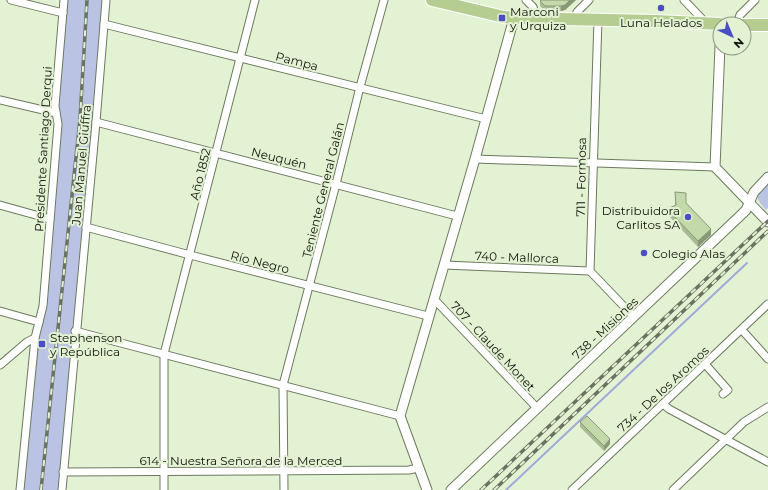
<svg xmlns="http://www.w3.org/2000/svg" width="768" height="490" viewBox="0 0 768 490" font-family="Montserrat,sans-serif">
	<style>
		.green { fill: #bbc3e5 }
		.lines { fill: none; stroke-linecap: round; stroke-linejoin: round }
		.stream { stroke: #a0a9d7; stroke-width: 2 }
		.minor-casing { stroke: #6c795e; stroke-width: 9 }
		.tertiary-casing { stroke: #6c795e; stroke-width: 11 }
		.primary-casing { stroke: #fff; stroke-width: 14 }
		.minor { stroke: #fff; stroke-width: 7 }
		.tertiary { stroke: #fff; stroke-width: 9 }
		.primary { stroke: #b5cd91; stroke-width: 12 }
		.rail-casing { stroke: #6a7260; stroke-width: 3.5 }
		.rail { stroke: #e4f2d4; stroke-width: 2; stroke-dasharray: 6; stroke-linecap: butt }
		.wall { fill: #a8bb92 }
		.shaded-wall { fill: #889877 }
		.building { fill: #c3d9aa; stroke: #889877 }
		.poi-dot { fill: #494ec3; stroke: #e4f2d4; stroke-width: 1.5 }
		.labels { text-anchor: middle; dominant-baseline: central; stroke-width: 4; stroke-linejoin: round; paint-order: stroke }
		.poi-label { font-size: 12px; fill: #0e1208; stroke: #e4f2d4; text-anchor: start }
		.street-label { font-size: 12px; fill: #0e1208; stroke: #e4f2d4 }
	</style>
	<rect width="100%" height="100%" fill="#e4f2d4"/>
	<!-- green -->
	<g class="green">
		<path d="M64 0H105L62 490H20L39 322 57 119Z"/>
		<path d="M768 182V208L766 210C753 196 757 195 768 182Z"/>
	</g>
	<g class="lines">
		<!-- stream -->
		<path class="stream" d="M506 490 747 263"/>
		<!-- minor casing -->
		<g class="minor-casing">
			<g id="minor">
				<path d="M11 0 63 13"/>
				<path d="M526 0 533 7 537 19"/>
				<path d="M684 0 706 23"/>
				<path d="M575 19 577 12 589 0"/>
				<path d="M598 19 590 271 634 317"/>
				<path d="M104 24 486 119"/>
				<path d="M737 24 740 15 755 0"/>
				<path d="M0 100 56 113"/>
				<path d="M96 122 457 216"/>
				<path d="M475 159 715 167"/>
				<path d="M0 205 50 219"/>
				<path d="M86 227 190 255 428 316"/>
				<path d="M444 265 590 271"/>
				<path d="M434 299 537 408"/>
				<path d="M0 311 39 322"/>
				<path d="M742 330 768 359"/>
				<path d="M75 331 400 416"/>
				<path d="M705 364 728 390 723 394"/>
				<path d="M0 365 27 342 35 338"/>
				<path d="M663 404 669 409 768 462"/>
				<path d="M63 472 409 470 418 468"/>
				<path d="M20 490 35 338 43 306 58 124 55 106 64 0"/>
				<path d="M62 490 96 122 106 0"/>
				<path d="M164 490V354L255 0"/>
				<path d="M284 490 283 385 336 184 360 87 384 0"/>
				<path d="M572 490 768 304"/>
				<path d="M673 490 744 422 768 407"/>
			</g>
		</g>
		<!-- tertiary casing -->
		<g class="tertiary-casing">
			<g id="tertiary">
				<path d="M720 46 715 167 768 222"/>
				<path d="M427 490 400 416 475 159 514 18"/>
				<path d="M451 490 742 214 746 210 754 192 768 177"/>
			</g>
		</g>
		<!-- primary casing -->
		<g class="primary-casing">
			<g id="primary">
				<path d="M432 0 504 17 514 18 656 21 720 24"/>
				<path d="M744 25H768"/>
			</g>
		</g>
		<!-- minor -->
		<use href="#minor" class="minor"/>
		<!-- tertiary -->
		<use href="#tertiary" class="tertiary"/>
		<!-- primary -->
		<use href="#primary" class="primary"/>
		<!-- rail casing -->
		<g class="rail-casing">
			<g id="rail">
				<path d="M41 490 80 119 87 0"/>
				<path d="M481 490 768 221"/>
				<path d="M494 490 768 231"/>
			</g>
		</g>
		<!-- rail -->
		<use href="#rail" class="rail"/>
	</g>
	<!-- wall -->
	<g class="wall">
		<path d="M576 0 565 10 561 11H545L540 6V1Z"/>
		<path d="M675 192 686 203 711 235 698 247 667 214V209L675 206Z"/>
		<path d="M580 422 610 444 604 451 580 427Z"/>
	</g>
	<!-- shaded-wall -->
	<g class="shaded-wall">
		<path d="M570 0H576L565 10 561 11V6Z"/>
		<path d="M711 229V235L698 247V241Z"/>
		<path d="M610 439V444L604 451V446Z"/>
	</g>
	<!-- building -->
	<g class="building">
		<path d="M541 0H570L565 5 561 6H545L540 1Z"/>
		<path d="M675 192 686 193V203L711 229 698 241 667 209 676 205Z"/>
		<path d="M587 416 610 439 604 446 580 422Z"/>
	</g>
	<!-- markers -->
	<g class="poi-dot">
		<circle cx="661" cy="8" r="4"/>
		<rect x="498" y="14" width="8" height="8" rx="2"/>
		<circle cx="688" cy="217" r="4"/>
		<circle cx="644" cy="253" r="4"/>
		<rect x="38" y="340" width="8" height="8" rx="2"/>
	</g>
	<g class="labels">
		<!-- poi labels -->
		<g class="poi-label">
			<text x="510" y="11">Marconi<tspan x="510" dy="14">y Urquiza</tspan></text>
			<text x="661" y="22" text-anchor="middle">Luna Helados</text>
			<text x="680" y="210" text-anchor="end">Distribuidora<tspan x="680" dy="14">Carlitos SA</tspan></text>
			<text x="652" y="253">Colegio Alas</text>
			<text x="50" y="337">Stephenson<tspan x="50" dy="14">y República</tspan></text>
		</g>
		<!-- street labels -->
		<g class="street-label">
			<text transform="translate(297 61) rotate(14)">Pampa</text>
			<text transform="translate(43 149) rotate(-87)">Presidente Santiago Derqui</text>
			<text transform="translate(279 158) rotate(14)">Neuquén</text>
			<text transform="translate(81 165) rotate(-85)">Juan Manuel Giuffra</text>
			<text transform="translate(200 174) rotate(-76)">Año 1852</text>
			<text transform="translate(581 177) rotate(-89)">711 - Formosa</text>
			<text transform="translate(323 190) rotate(-76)">Teniente General Galán</text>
			<text transform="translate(517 257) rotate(2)">740 - Mallorca</text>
			<text transform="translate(260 262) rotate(14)">Río Negro</text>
			<text transform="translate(605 328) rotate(-43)">738 - Misiones</text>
			<text transform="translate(493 346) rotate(47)">707 - Claude Monet</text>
			<text transform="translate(663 389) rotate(-43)">734 - De los Aromos</text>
			<text x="241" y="460">614 - Nuestra Señora de la Merced</text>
		</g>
	</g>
	<!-- north arrow -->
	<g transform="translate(732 36) rotate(136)"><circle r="19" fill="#e4f2d4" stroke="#8e9882"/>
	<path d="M0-3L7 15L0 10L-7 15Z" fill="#494ec3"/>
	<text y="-6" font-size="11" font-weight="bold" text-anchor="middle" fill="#0e1208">N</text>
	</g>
</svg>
